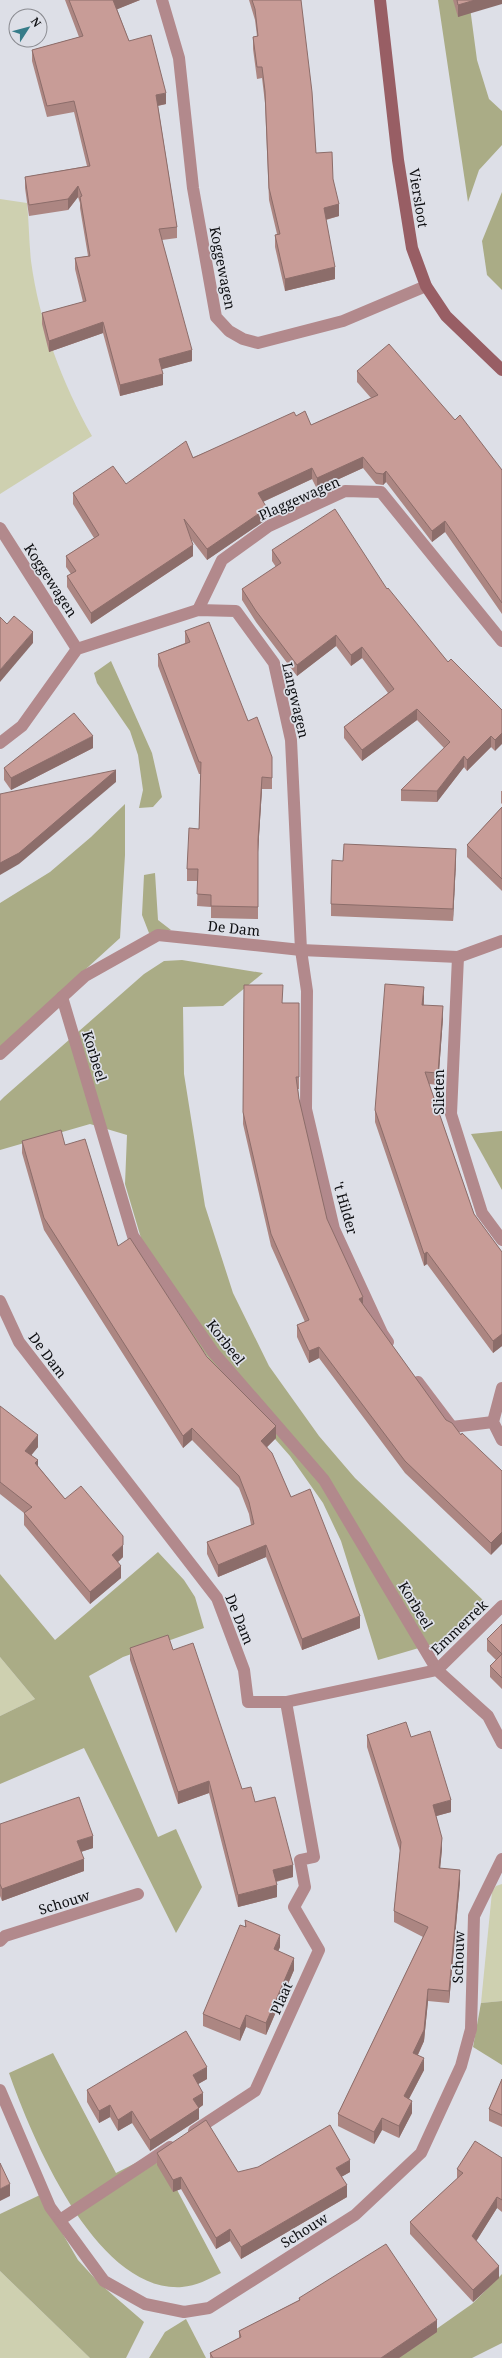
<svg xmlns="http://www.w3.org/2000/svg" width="502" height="2358" viewBox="0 0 502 2358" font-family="'Noto Serif',serif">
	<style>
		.green { fill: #ced0b0 }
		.forest { fill: #aaac86 }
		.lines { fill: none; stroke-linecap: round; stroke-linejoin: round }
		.street { stroke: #b2898c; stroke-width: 12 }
		.secondary { stroke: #985e64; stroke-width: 12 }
		.wall { fill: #ac8682 }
		.shaded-wall { fill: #8c6d6a }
		.building { fill: #c89c97; stroke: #8c6d6a }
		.labels { text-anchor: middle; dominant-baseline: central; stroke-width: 3.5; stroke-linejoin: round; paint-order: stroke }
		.street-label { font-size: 14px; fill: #0d0e11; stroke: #dddfe7 }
	</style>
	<rect width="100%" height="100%" fill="#dddfe7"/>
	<!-- green -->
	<g class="green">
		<path d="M0 199 27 203C29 222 29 242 31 261 39 321 62 383 92 436L0 494Z"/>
		<path d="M0 1657 35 1699 0 1716Z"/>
		<path d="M502 1884V2001L481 2003 492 1892 496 1886Z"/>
		<path d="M0 2271 90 2358H0Z"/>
	</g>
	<!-- forest -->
	<g class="forest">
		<path d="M438 0H469L477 60 489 99 502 111V145L479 170 468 202Z"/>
		<path d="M502 192V290L487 275 482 241Z"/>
		<path d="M111 661 152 753 162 797 153 807 139 808 143 790 138 755 130 731 97 683 94 673Z"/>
		<path d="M125 804V855L120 938 0 1047V903L50 872 91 837Z"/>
		<path d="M155 873 158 920 171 930 149 933 142 915 144 875Z"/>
		<path d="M182 960 263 973 223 1006 183 1007 184 1074 205 1206 233 1293 269 1366 319 1436 355 1478 485 1602 446 1640 378 1660 341 1541 323 1503 290 1456 237 1396 192 1336 146 1255 125 1184 127 1135 90 1124 0 1150V1101L4 1097 144 974 164 961Z"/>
		<path d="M502 1131V1190L471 1134Z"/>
		<path d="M158 1552 184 1580 195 1597 204 1628 123 1657 89 1676 158 1837 176 1829 202 1887 176 1933 84 1748 0 1784V1716L35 1699 0 1657V1574L55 1640Z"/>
		<path d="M502 2001V2065L473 2047 481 2003Z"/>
		<path d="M53 2053 116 2173 157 2152 221 2273C209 2279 196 2286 182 2287 96 2293 32 2138 9 2073Z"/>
		<path d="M40 2195 78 2260 99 2283 144 2322 126 2358H90L0 2271V2214Z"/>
		<path d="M502 2274V2343L472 2358H390L425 2337 472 2304Z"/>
		<path d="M186 2319 206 2358H149L165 2332Z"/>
	</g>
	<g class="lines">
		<!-- street -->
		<g class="street">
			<path d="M162 0 179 58 193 188 216 317 229 331 243 339 258 343 343 321 426 286"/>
			<path d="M0 528 77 649"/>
			<path d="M198 610 222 560 269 526 345 491 381 492 502 641"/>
			<path d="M0 743 22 726 77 649 198 610 236 611 274 663 291 740 301 950 307 991 306 1109 334 1229 382 1333 388 1342"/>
			<path d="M458 957 451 1114 482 1213 502 1240"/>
			<path d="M62 997 133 1236 213 1352 324 1480 437 1670 502 1606"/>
			<path d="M0 1054 85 976 158 935 301 950 458 957 502 941"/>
			<path d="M0 1301 19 1342 217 1598 244 1670 248 1702H286L437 1670 488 1716 502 1743"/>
			<path d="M418 1382 452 1427 493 1422"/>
			<path d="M502 1388 493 1422 502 1440"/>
			<path d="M0 1941 5 1936 138 1894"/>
			<path d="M0 2090 50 2207 104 2281 145 2304 184 2312 209 2308 355 2215 421 2153 461 2066 471 2029 474 1916 502 1859"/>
			<path d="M194 2131 255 2091 319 1950 294 1907 305 1887 300 1860 314 1857 286 1702"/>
			<path d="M60 2220 170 2147"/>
		</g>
		<!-- secondary -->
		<path class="secondary" d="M380 0 398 160 412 248 426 286 446 316 502 370"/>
	</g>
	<!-- wall -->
	<g class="wall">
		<path d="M65 0H140L117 9 129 41 166 104 158 106 177 227V238L162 240 192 361 161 369 163 385 120 396 103 333 49 352 42 324V313L83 302 75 269V258L88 256 80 208V203L78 197 68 210 29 216 25 188V177L87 166 74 112 47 117 32 61V50L79 37Z"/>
		<path d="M249 0H301L316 153 333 179 339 216 326 220 335 279 285 291 275 247V235L277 234 269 200 265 103 262 78 257 79 253 49V37L257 36 255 20Z"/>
		<path d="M453 0H502L458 17Z"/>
		<path d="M357 371 455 420 502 470V614L445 532 432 542 386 482 383 485 376 484 363 468 317 489 312 479 263 502 267 519 207 560 191 539 193 556 91 624 67 587V576L71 574 66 567V556L94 538 73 504V493L126 484 296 416 311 425 371 398 357 382Z"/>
		<path d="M272 550 387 589 448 662 502 710 495 751 491 747 467 771 464 767 437 802 401 801V790L444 748 417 720 362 761 344 738V727L388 693 362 658 351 666 336 646 297 676 256 622 242 600V589L276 567 272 561Z"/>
		<path d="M185 631 248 721 272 769V789H262L258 852V919L211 918V907L197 906 198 881H187V869L199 829 201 774H199L158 666V654L185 643Z"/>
		<path d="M93 748 11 790 4 780V768Z"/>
		<path d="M501 791H502V804L501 803Z"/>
		<path d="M502 807V891L467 857V845Z"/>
		<path d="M343 861H456L453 921 331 916V904Z"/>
		<path d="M244 985 283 1003H299V1089H298L299 1099 327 1219 363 1305 446 1420 461 1435 502 1471 491 1555 405 1473 319 1358 309 1363 297 1337V1325L305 1322 271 1246 243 1124Z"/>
		<path d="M424 999V1005L443 1018 438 1085 429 1084 474 1214 502 1252V1346L493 1353 427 1264 424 1266 375 1122V1110Z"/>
		<path d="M22 1141 65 1145 118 1246 207 1357 276 1438 267 1447 291 1497 360 1628 302 1650 266 1557 218 1577 207 1554V1542L251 1525 249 1514 239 1488 192 1440 183 1448 44 1230 22 1153Z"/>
		<path d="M0 1406 38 1447 31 1455 38 1466 65 1499 123 1557 118 1562 121 1578 90 1604 24 1525V1513L0 1494Z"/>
		<path d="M502 1624V1689L490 1677V1666L496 1660 487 1651V1639Z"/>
		<path d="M130 1648 173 1650 242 1789 255 1802 293 1877 276 1882 277 1897 238 1907 209 1793 178 1804 130 1660Z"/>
		<path d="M367 1735 411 1737 451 1812 436 1816 442 1849 440 1868 460 1882 449 2003 428 2001 424 2041 418 2055 424 2070 409 2099 412 2113 399 2138 382 2130 374 2144 338 2126V2114L423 1937 394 1922V1911L400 1851 367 1747Z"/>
		<path d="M0 1824 93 1848 81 1852 84 1871 2 1901 0 1896Z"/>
		<path d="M245 1920 280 1947 278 1951 294 1970 266 2035 246 2027 240 2041 203 2026V2014L245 1926Z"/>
		<path d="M207 2079 198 2084 203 2105 199 2108V2119L150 2151 132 2123 118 2131 110 2117 99 2123 87 2102V2090Z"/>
		<path d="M502 2079V2127L489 2121V2109Z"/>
		<path d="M157 2153 238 2172H350L341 2177 347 2197 241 2259 230 2241 216 2249 181 2189 173 2192 157 2165Z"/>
		<path d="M502 2158V2212L497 2208 476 2241 499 2278 473 2302 410 2234V2222L457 2179V2169Z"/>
		<path d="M299 2298 437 2332 399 2358H210V2353L239 2338V2331L299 2300Z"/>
	</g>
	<!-- shaded-wall -->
	<g class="shaded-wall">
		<path d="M113 0H140L113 11Z"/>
		<path d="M475 0H502V4L458 17V5Z"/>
		<path d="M166 93V104L156 106V95Z"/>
		<path d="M78 186V197L68 210V199Z"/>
		<path d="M339 204V216L324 220V208Z"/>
		<path d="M335 267V279L285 291V279Z"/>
		<path d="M103 322V333L49 352V341Z"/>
		<path d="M192 350V361L159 370V359Z"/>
		<path d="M163 374V385L120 396V385Z"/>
		<path d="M363 457V468L317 489V478Z"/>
		<path d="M312 468V479L258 504V493Z"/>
		<path d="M386 471V482L383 485V474Z"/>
		<path d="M267 508V519L207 560V549Z"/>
		<path d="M445 521V532L432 542V531Z"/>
		<path d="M193 545V556L91 624V613Z"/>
		<path d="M33 632V643L0 682V670Z"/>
		<path d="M336 635V646L297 676V665Z"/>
		<path d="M362 647V658L351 666V655Z"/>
		<path d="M417 709V720L362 761V750Z"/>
		<path d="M502 733V744L495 751V740Z"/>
		<path d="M93 736V748L11 790V778Z"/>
		<path d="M491 736V747L467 771V760Z"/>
		<path d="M464 756V767L437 802V791Z"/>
		<path d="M116 770V782L19 864 0 875V863Z"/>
		<path d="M262 777V789L258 852V919V840Z"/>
		<path d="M456 849V861L453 921V909Z"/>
		<path d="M424 987V999L422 1017V1005Z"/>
		<path d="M443 1006V1018L438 1085V1073Z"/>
		<path d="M427 1252V1264L424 1266V1254Z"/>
		<path d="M363 1297V1309L359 1299Z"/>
		<path d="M502 1334V1346L493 1353V1341Z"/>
		<path d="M319 1347V1358L309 1363V1351Z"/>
		<path d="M276 1426V1438L261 1453V1441Z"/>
		<path d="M192 1428V1440L183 1448V1436Z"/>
		<path d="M38 1435V1447L25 1463V1451Z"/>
		<path d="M38 1460V1472L35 1463Z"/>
		<path d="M502 1532V1544L491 1555V1543Z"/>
		<path d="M123 1545V1557L112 1567V1555Z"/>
		<path d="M266 1545V1557L218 1577V1565Z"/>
		<path d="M121 1566V1578L90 1604V1592Z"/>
		<path d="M360 1616V1628L302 1650V1639Z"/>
		<path d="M209 1781V1793L178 1804V1792Z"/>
		<path d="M451 1800V1812L433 1817V1805Z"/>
		<path d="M93 1836V1848L77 1853V1841Z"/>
		<path d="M442 1838V1849L439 1880V1868Z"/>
		<path d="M84 1859V1871L2 1901V1889Z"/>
		<path d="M293 1865V1877L273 1882V1870Z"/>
		<path d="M460 1870V1882L449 2003V1991Z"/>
		<path d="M277 1885V1897L238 1907V1895Z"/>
		<path d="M280 1935V1947L274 1961V1949Z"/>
		<path d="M294 1958V1970L266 2035V2023Z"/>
		<path d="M428 1989V2001L424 2041 413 2065V2053Z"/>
		<path d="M246 2015V2027L240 2041V2029Z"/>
		<path d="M424 2058V2070L404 2108V2096Z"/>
		<path d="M207 2067V2079L193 2087V2075Z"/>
		<path d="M203 2093V2105L199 2108V2119L150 2151V2140L193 2099Z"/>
		<path d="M412 2101V2113L399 2138V2126Z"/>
		<path d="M110 2105V2117L99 2123V2111Z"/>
		<path d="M132 2111V2123L118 2131V2120Z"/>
		<path d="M382 2118V2130L374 2144V2132Z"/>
		<path d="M350 2160V2172L336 2180V2168Z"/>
		<path d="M181 2177V2189L173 2192V2180Z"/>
		<path d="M10 2184V2196L0 2201V2189Z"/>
		<path d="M347 2185V2197L241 2259V2247Z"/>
		<path d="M497 2197V2208L472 2248V2236Z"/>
		<path d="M230 2229V2241L216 2249V2238Z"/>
		<path d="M499 2266V2278L473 2302V2290Z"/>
		<path d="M437 2320V2332L399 2358H381Z"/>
	</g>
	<!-- building -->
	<g class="building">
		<path d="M69 0H113L129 41 151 35 166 93 156 95 177 227 159 229 192 350 159 359 163 374 120 385 103 322 49 341 42 313 86 301 75 258 90 256 80 197 82 196 78 186 68 199 29 205 25 177 90 166 74 101 47 106 32 50 83 36Z"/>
		<path d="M252 0H301L312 92 316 153 332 152 333 179 339 204 324 208 335 267 285 279 275 235 280 234 269 188 265 91 262 67H257L253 37 258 36 255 9Z"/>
		<path d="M457 0H475L458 5Z"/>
		<path d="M389 344 455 420 460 415 502 470V603L445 521 432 531 386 471 383 474 376 473 363 457 317 478 312 468 258 493 267 508 207 549 184 519 193 545 91 613 67 576 76 571 66 556 99 535 73 493 113 466 126 484 186 441 193 458 294 412 296 416 305 411 311 425 378 395 357 371Z"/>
		<path d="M335 509 387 589 388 588 448 662 451 659 502 710V733L495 740 491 736 467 760 464 756 437 791 401 790 450 742 417 709 362 750 344 727 394 689 362 647 351 655 336 635 297 665 256 611 242 589 281 563 272 550Z"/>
		<path d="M14 616 33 632 0 670V617L7 624Z"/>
		<path d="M209 622 248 721 257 717 272 757V778L262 777 258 840V907L211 906V895L197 894 198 869H187L189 828 199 829 201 762H199L158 654 190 642 185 631Z"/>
		<path d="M74 713 93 736 11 778 4 768Z"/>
		<path d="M116 770 19 853 0 863V794Z"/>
		<path d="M502 807V879L467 845Z"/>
		<path d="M344 844 456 849 453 909 331 904 332 860 343 861Z"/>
		<path d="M385 984 424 987 422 1005 443 1006 438 1073 425 1072 474 1214 502 1252V1334L493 1341 427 1252 424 1254 375 1110Z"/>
		<path d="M244 985H283L282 1003H299V1077H296L299 1099 327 1219 363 1297 359 1299 446 1420 452 1423 461 1435 462 1433 502 1471V1532L491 1543 405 1461 319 1347 309 1351 297 1325 309 1320 271 1234 243 1112Z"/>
		<path d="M61 1130 65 1145 85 1139 118 1246 130 1238 207 1357 276 1426 261 1441 272 1453 291 1497 310 1489 360 1616 302 1639 266 1545 218 1565 207 1542 254 1524 249 1502 239 1476 192 1428 183 1436 44 1218 22 1141Z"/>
		<path d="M0 1406 38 1435 25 1451 38 1460 35 1463 65 1499 81 1486 123 1536V1545L112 1555 121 1566 90 1592 24 1513 32 1507 0 1482Z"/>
		<path d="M502 1624V1678L490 1666 502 1654 487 1639Z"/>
		<path d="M168 1635 173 1650 193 1643 242 1789 251 1787 255 1802 275 1797 293 1865 273 1870 277 1885 238 1895 209 1781 178 1792 130 1648Z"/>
		<path d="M406 1722 411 1737 430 1731 451 1800 433 1805 442 1838 439 1868 460 1870 449 1991 428 1989 424 2030 413 2053 424 2058 404 2096 412 2101 399 2126 382 2118 374 2132 338 2114 428 1927 394 1911 401 1842 367 1735Z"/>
		<path d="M79 1797 93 1836 77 1841 84 1859 2 1889 0 1884V1824Z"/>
		<path d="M245 1920 280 1935 274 1949 294 1958 266 2023 246 2015 240 2029 203 2014 240 1925 246 1927Z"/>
		<path d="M186 2031 207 2067 193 2075 203 2093 193 2099 199 2108 150 2140 132 2111 118 2120 110 2105 99 2111 87 2090Z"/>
		<path d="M502 2079V2115L489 2109Z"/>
		<path d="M206 2120 238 2172 258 2167 330 2125 350 2160 336 2168 347 2185 241 2247 230 2229 216 2238 181 2177 173 2180 157 2153Z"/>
		<path d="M475 2141 502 2158V2200L497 2197 472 2236 499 2266 473 2290 410 2222 463 2173 457 2169Z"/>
		<path d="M0 2163 10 2184 0 2189Z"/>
		<path d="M386 2244 437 2320 381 2358H213L210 2353 241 2337 239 2331 300 2300 299 2298Z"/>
	</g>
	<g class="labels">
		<!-- street labels -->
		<g class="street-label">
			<text transform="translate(419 198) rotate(81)">Viersloot</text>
			<text transform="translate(223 268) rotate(79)">Koggewagen</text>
			<text transform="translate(299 498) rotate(-24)">Plaggewagen</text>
			<text transform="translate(51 580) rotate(57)">Koggewagen</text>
			<text transform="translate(296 700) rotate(77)">Langwagen</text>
			<text transform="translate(234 928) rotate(6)">De Dam</text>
			<text transform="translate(95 1056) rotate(73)">Korbeel</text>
			<text transform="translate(438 1092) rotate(-90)">Slieten</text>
			<text transform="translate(346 1208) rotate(74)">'t Hilder</text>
			<text transform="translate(226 1342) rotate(52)">Korbeel</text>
			<text transform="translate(48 1355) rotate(53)">De Dam</text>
			<text transform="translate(416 1605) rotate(59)">Korbeel</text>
			<text transform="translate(240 1619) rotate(68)">De Dam</text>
			<text transform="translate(459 1627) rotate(-44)">Emmerrek</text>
			<text transform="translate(64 1902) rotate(-17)">Schouw</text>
			<text transform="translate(458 1957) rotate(-88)">Schouw</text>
			<text transform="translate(281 1998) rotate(-66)">Plaat</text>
			<text transform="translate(304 2230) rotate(-32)">Schouw</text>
		</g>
	</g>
	<!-- north arrow -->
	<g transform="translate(28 28) rotate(54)"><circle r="19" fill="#dddfe7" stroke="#8a8b91"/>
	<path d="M0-3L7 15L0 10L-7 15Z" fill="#367c89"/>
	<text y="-6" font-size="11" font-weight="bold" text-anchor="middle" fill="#0d0e11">N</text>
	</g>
</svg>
